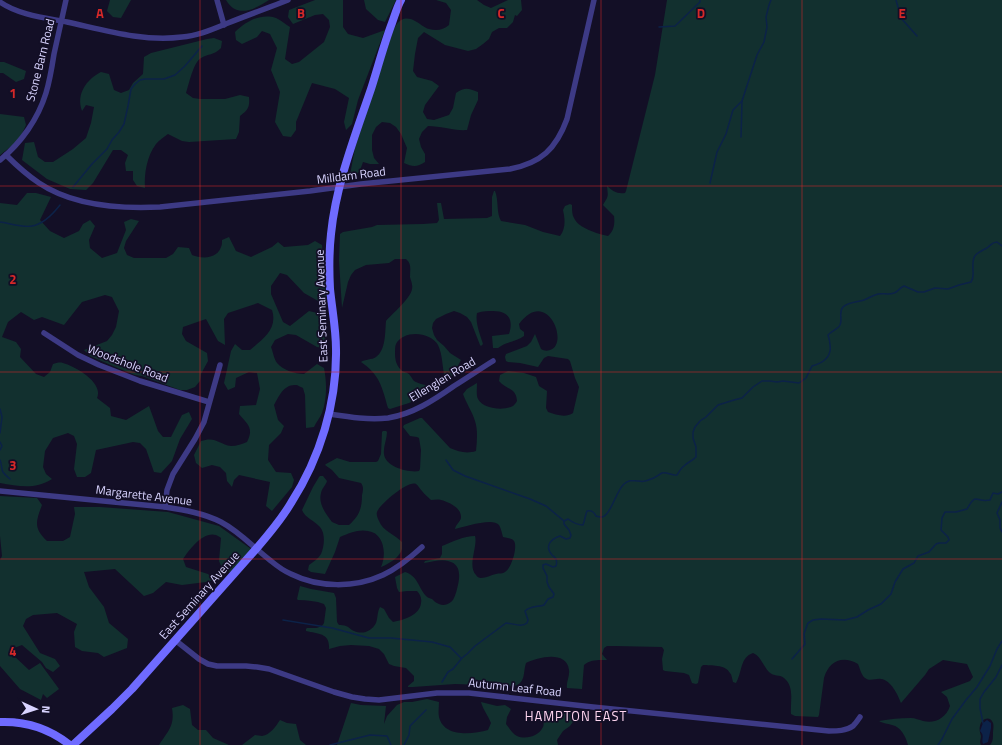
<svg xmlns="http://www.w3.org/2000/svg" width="1002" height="745" viewBox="0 0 1002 745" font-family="'Titillium Web',sans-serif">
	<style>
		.green { fill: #12302f }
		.water { fill: #0c2248 }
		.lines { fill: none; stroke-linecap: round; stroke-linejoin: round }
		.stream { stroke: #0c2248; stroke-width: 1.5 }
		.street { stroke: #3d3a85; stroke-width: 5.5 }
		.secondary { stroke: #6f6bff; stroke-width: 8 }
		.grid { fill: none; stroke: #d62828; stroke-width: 1; stroke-opacity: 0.55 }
		.labels { text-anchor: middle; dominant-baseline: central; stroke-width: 3.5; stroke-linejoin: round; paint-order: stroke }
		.street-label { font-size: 12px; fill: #d9d4ff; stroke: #130f26 }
		.neighbourhood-label { font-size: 13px; letter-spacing: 1px; fill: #ffd6f0; stroke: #130f26 }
		.grid-label { font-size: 13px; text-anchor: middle; font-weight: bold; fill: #d62828; stroke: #130f26; stroke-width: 3.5; stroke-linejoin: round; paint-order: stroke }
	</style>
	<rect width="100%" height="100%" fill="#130f26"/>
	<!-- green -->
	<g class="green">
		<path d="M110 0H131L121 18 113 17 107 11Z"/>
		<path d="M226 0H269C255 9 237 19 226 0Z"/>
		<path d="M315 0H343V27L348 34 363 38 385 30 358 100 352 124 346 130 344 122 349 98 335 89 312 83 296 122V130L291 137 283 136 275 122 280 92 271 70 277 48 270 34 262 31 257 37 242 44 236 40 235 32C246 21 261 13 276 18 281 20 286 25 290 27L285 59 292 64 299 62 324 42 330 27 329 20 323 14 315 15 293 24 288 17 289 10Z"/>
		<path d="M364 0H396L385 22 378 20 366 9Z"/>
		<path d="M436 0H477L484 5 491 8 508 0H521L522 10 517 16 515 15 513 22 507 28H499L492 32 489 39 483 44 476 49 468 51 445 45 424 32 418 38 415 54 413 71 417 77 432 81 439 86 425 105 423 112 427 119 434 120 449 115 453 108 456 93C465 87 468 88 478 92V100L471 115 467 130C454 131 441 126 428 126L422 132 419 139 421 147 425 154V162C417 167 413 167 404 163L407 148 401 134 396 127 390 123 382 122 376 127 372 135V150L374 158 379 164H370L363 162C360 171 358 175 349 180L355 148 392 34C396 23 402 14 415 21 420 23 424 28 429 29 437 31 443 30 449 25L451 10 446 3Z"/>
		<path d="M667 0H1002V745H990C993 742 993 738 993 733 993 730 994 726 993 723 990 715 981 719 980 726 979 729 980 733 981 736 981 740 979 741 981 745H908C906 737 901 727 892 725 887 723 884 724 879 721 890 719 900 718 911 718 915 718 919 720 923 721 935 724 946 718 950 706L947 697 941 692 970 681 973 677 967 664 943 660 929 669 925 675 901 703C898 695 891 680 881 679 876 678 870 682 865 678 861 675 860 668 858 664 842 655 829 661 824 678L819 715 818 717 795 716 791 714C790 702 795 687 784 678 779 674 774 677 769 672 763 666 761 656 753 653 740 657 742 673 736 683L733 682C732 679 732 675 730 673 725 664 711 666 703 665L701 667 698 683 696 684 692 683 689 675 684 673 665 671 663 670 662 659 664 650 662 647 615 646H607L604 648 602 654 607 660C599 660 591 659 584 665L582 689 567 688C566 682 570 676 569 670 567 650 538 657 526 663 523 672 526 682 515 686L455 684 413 687H408V686L414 681V676L406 668 394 666 389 664 384 654 379 649 369 646 351 645 340 646 329 649C330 633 319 634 306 631V629L307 628C313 628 321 629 324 623L326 608 324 604C316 601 307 600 298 600L297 599 300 586 311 589 334 593 336 598 337 622 339 625C341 625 344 625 346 626 349 627 351 630 354 631 363 635 372 631 376 623 378 618 377 612 380 607L384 609 389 618 393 622C404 620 420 615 421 603 422 598 420 594 417 591H407L399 592 397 588 395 577 405 572C418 576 418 587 426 596 428 598 430 598 432 599 434 601 436 603 439 604 443 606 447 605 451 602 454 600 456 593 457 589 460 578 462 564 448 561 441 559 432 562 424 563L425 561 440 558 442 554V546C452 542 464 536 475 536 478 546 467 566 476 575 477 577 479 578 481 578 486 578 491 575 496 574 499 573 503 574 505 572 511 569 518 547 514 541 512 538 507 538 503 537 502 534 501 528 499 525 493 517 464 527 455 529 456 524 460 522 461 518 462 508 449 502 441 500 437 499 434 500 431 500 428 497 424 494 422 491 420 489 418 485 416 484 408 480 379 505 377 512 376 515 378 519 379 521 383 531 394 534 402 542 402 543 402 547 402 549 400 557 389 564 381 567 387 554 384 533 368 531 359 529 349 533 340 537L335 552 325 574 311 572 308 570 309 565C313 562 318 559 321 554 324 547 326 534 320 527 315 521 305 518 302 510L313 487 319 477 320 476H323L327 481C326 485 322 488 321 493 318 504 326 514 332 522L339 525H349C359 516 362 509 362 495 363 491 364 487 361 483L339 478 332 470 325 465 326 464 337 458 350 462H376L378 461 381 454 382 432 383 431H386L387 432C387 439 383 447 384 454 385 467 409 473 419 471L420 469 421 450 419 438 417 437 410 436 403 427 404 425 420 418H422L450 448C459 452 467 454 476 451 477 441 478 430 475 421 472 411 466 403 463 394L467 389 477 383C477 388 476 395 478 399 483 409 504 411 513 406 515 404 516 403 517 401 516 387 506 390 499 381L500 375 508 371 524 373 536 377 539 386 547 391 546 408 548 412C556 415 566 418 573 413L579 387 575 378 570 361 568 359 548 356 544 358 538 367 520 363 508 362 506 361 505 357 506 354 527 346 531 342 535 334 541 349C544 351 547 351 550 350 570 344 547 286 519 324L520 329 524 332V336C516 342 505 342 498 348H493L492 336 509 334C514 319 508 311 493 311 488 311 483 311 477 313 475 323 480 334 483 344L481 346 480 345 471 322 467 317 460 313 454 311 446 314 436 319 433 323 432 328 434 335 437 340 444 346 450 353 461 360C457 367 454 377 447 380L445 378C442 368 443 355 438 345 431 332 404 329 396 344 395 346 395 350 395 353 395 359 396 365 401 370 403 372 406 372 409 374 411 376 412 379 414 381 418 384 430 386 435 386L417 399 409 403 390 409 388 408C382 387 380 375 361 362 365 359 372 360 376 357 386 350 385 332 386 321 392 314 411 298 412 289 413 285 411 281 410 277 410 270 412 264 406 259H395L389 263 366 265 355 270 351 275 348 282 342 308 339 261 340 234 343 232 372 227 377 225 423 224 437 223 439 220 437 203H441L444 219 487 218 492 216V197L494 191H495C499 201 496 212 501 221L525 225 543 232 560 236C566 228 565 219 563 210L565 206 570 204 572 205C572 210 572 215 574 218 578 228 598 234 608 236 614 231 615 224 614 216L603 205C609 195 608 197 607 186 613 191 616 194 625 193L626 191 655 75Z"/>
		<path d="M214 38 222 41 221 48C213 56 209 53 201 58 193 63 189 84 186 93L193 98 200 99H225L240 95 249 97C250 107 248 110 240 116L239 132 236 139 189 142 182 141 168 134C164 137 159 140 156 144 147 156 144 173 145 188L137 186 133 180V171H126L125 163 128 155 121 150H113L93 183 86 190 70 189 47 179 22 160 25 143 34 142 38 157 45 162H53L73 149 86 138 91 123 94 107 86 105 82 111C76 94 86 80 101 72L109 74 114 90 121 93 129 90 133 83 143 74 144 57 151 53 207 39Z"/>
		<path d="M0 62H4L26 71 24 79 16 82 3 73H0Z"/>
		<path d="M0 112V114L24 117 26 125 19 140 0 155Z"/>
		<path d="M27 193H36L51 197 40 220 50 231 64 238 79 231 83 224 90 220 95 226 89 240 90 248 102 258 117 253 126 230 124 222 131 219 139 221 126 241 124 248 127 255 134 258H166L173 254 178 247 189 248 192 255C202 259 217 259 221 247 222 245 222 243 222 240L229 237 236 251 251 257 272 247 278 242 284 247 308 245 315 241 322 245 327 306 304 293 287 275 280 273 271 286V294L283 322 290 326 309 311 317 313C327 329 327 330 325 348L317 347 296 335 288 334 275 340 271 347C273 352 274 359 277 363 283 370 295 374 304 374L317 364 324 368C327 383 327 399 322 413 320 418 316 422 314 427L306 428 305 395 303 388C300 387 298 385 296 385 284 384 279 396 274 405L278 420 284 426 281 433 269 445 268 460 276 472 291 473 294 480 292 487 272 511 266 506 270 482 239 475 234 480 232 487 227 481 226 473 220 467 212 465 202 468 196 463 194 455 201 441C215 436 219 444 231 446 237 446 242 444 247 442 254 428 248 425 239 414L240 406 256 405 260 389 257 373 249 372 236 378 235 387 228 390 224 383 231 351 235 344 242 350H250C263 339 278 329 272 310L258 303 228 313 224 319 225 345 218 341 206 319 183 327 182 334 186 341 207 353 208 361 201 374 200 381 195 387 187 390H180L142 376 135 375 120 369 90 356 84 350 107 341 112 335 116 327 119 311 112 297 105 295 82 302 64 325 42 317 34 320 21 312 8 322 2 337 16 342 21 349 20 357 36 374 44 377 50 372 53 364C56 363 60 362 63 363 74 366 97 379 98 392 98 394 98 396 97 398L110 408 111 416 126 420 149 406 158 431 163 437H171L182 415 189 412 192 419 180 439 172 461 161 473 154 472 146 449 140 443 133 442 96 450 91 473 85 477H77L74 469 77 444 74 436 68 433 53 438 45 451 43 467 46 474 52 479C34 490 19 486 0 483V203L17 205Z"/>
		<path d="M0 496 37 498 42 505C36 521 33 528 47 541H63L70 537 75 514 74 507H100L168 512 219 526 251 549 237 571 229 572 222 568 219 561 221 538C220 537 218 536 216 535 203 531 189 550 183 559L186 567 208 574 214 580 206 582 182 585 166 582 153 593 144 596 115 569 84 572 89 587 104 607 109 623 128 639 127 648 104 657 98 653 82 651 75 647 74 632 77 624 57 613 33 615 26 619 23 626 40 653 55 659 60 666 53 672 46 668 42 662 22 645 14 648 13 655 29 670 40 663 59 689 47 698 43 694 41 700 20 689 0 666V560L2 556 0 536Z"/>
		<path d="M427 699 439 702C439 707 438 712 439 717 444 738 473 734 488 730L491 723C488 715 483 710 481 702L497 706 505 705 511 709 507 717 506 724C509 728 513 734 517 736 526 740 539 736 543 727 545 723 542 716 541 711H574L575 719 570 726 563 731 557 740 558 745H337L351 703 361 705 386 706 384 724 387 716 397 705 404 702H412Z"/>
		<path d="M183 705 190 709 192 725 198 730H206L213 738 229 745H159C168 731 175 726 172 708Z"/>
		<path d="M280 720 287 723 296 724 300 740 306 745H242L255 735C257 735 260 736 262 736 270 735 276 726 280 720Z"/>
	</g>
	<!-- water -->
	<path class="water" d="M987 720 991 723V728L988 742 983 744C981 738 985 736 980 731L983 723Z"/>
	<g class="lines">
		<!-- stream -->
		<g class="stream">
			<path d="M896 0 901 18 917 36"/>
			<path d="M659 27 675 26 700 2V0"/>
			<path d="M741 137 742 101 757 55 764 42 767 27 766 17 769 5 771 0"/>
			<path d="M710 183 717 152 726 134 733 110 742 101"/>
			<path d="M73 187 92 164 107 149 112 140 119 132 124 124 128 106 131 89 135 84 140 80 145 79H164L175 75 185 66 202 46"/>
			<path d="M0 222C8 223 25 228 32 226 44 224 53 214 60 205"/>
			<path d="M0 409 2 417 0 433"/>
			<path d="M0 442 2 446 0 450"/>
			<path d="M0 460C2 464 1 469 3 472 5 475 8 477 10 479"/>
			<path d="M446 460 453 470 465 476 530 499 546 506 564 521"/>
			<path d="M1002 502 997 513 1000 520V528L1002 532"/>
			<path d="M283 620 332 628 369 638H391L432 642 450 647 461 658"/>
			<path d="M792 659 805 644 804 634 806 628 808 623 813 620 821 619 845 620 857 617 868 610 881 604 891 594 895 582 903 569 914 563 918 556 929 552 936 544 939 543H946L949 540 948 537 941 530 942 518 945 512H956L967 509C977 491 975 503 990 500L993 493 998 494 1002 492"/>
			<path d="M442 682 448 672 453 669 462 658 467 654 475 646 506 623C513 623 521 628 527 623L528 620 525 611C530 606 538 607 544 605L548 599 553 597 554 594 549 587 547 582V576L543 568V565L546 564 553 567 556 566C557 563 557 562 556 559 554 556 554 557 552 555 544 546 551 539 560 536L566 539 570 538 571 535 569 530 564 524V521L568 519C572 522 577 525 583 525 585 520 585 516 587 511 592 510 594 512 596 516 598 517 600 517 602 517 611 515 616 491 624 484 630 479 633 481 639 481 643 482 647 481 651 479 655 478 658 475 662 473 668 472 672 476 677 475 679 472 681 468 684 466 688 462 692 461 696 457V447L693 438V432L695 427 700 421 706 417 718 405 734 400 742 398 753 387 762 381H770L777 382 783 381 799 383 806 378 812 366C823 363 832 357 830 345 830 341 829 338 828 335 832 331 838 329 840 325 843 319 838 312 843 307 848 302 857 302 864 300 869 298 873 295 878 294 883 293 889 295 894 293 898 292 899 288 904 286L918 292H924L935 288 948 289 959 285 971 282C974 277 973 275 973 270 972 255 975 254 987 248 991 245 992 242 997 242L1002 246"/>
			<path d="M983 723 980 708V699L984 692 996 677 1002 665"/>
			<path d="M330 745 370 735 387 736 391 745"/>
			<path d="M404 745 409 735 410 726 426 710"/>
			<path d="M938 745 942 739 952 719 966 700 977 687 990 666 997 649 1002 641"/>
		</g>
		<!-- street -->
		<g class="street">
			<path d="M217 0 224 25"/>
			<path d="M0 2C18 15 46 18 67 22 104 30 143 42 182 37 198 36 213 29 228 23 248 15 268 8 288 0"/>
			<path d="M6 155C16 165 27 175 39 183 73 206 120 209 160 207L310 191 361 184 510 169C541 163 556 149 567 119L594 0"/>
			<path d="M0 160C21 143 38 119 46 93 50 80 52 67 54 54 58 36 62 18 66 0"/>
			<path d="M44 333 78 355 99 365 140 381 209 402"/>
			<path d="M329 414C349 417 368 420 388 418 413 414 434 400 454 386 467 378 480 369 493 361"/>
			<path d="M0 491 165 507C184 510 203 513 221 522 240 532 254 548 271 561 277 566 284 571 291 574 319 588 355 588 383 575 398 568 410 558 422 547"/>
			<path d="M165 507 167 490 173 474 195 439 204 422 220 365"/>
			<path d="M175 640 199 659 208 664 217 666H246L257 667 269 669 334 692 352 697 365 699 379 700 437 693H469L593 707 829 731C837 731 846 731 853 726 855 724 858 720 860 717"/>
		</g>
		<!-- secondary -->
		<g class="secondary">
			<path d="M0 722C26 721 50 729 70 745"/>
			<path d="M73 745 112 709 132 689 256 549C269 534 281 520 291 503 320 458 337 403 336 349 336 329 332 309 330 289 329 270 329 252 331 234 336 184 355 136 371 89 378 67 384 44 392 23 395 15 397 7 401 0"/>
		</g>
	</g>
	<!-- grid -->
	<path class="grid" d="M200 0V745M401 0V745M601 0V745M802 0V745M0 186H1002M0 372H1002M0 559H1002"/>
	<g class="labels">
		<!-- street labels -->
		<g class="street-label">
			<text transform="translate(40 60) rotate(-76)">Stone Barn Road</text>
			<text transform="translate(351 175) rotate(-7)">Milldam Road</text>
			<text transform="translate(321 306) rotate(-92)">East Seminary Avenue</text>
			<text transform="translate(128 363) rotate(21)">Woodshole Road</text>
			<text transform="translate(442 379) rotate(-31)">Ellenglen Road</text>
			<text transform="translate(144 495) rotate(7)">Margarette Avenue</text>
			<text transform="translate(199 595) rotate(-48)">East Seminary Avenue</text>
			<text transform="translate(515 687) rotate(6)">Autumn Leaf Road</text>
		</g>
		<!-- neighbourhood labels -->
		<g class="neighbourhood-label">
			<text x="576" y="716">HAMPTON EAST</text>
		</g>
	</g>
	<g class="grid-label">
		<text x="100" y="18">A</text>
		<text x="301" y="18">B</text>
		<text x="501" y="18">C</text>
		<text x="701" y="18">D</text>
		<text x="902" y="18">E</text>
		<text x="13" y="98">1</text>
		<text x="13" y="284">2</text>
		<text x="13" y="470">3</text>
		<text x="13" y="656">4</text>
	</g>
	<!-- north arrow -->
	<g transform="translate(36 709) rotate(93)" stroke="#130f26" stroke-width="3" paint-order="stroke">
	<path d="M0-3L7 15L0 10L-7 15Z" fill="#d9d4ff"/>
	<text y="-6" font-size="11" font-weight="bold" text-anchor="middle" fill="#d9d4ff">N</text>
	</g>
</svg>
